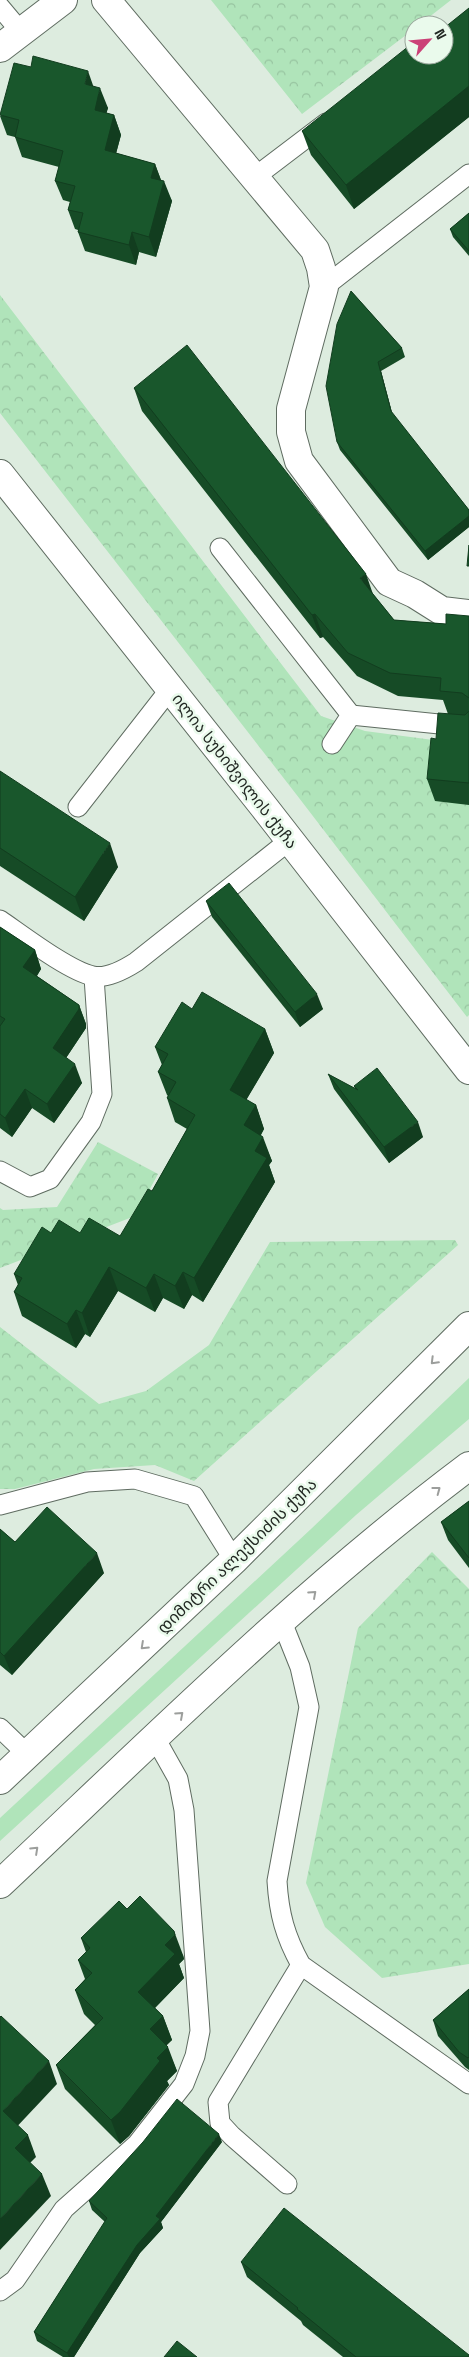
<svg xmlns="http://www.w3.org/2000/svg" width="469" height="2357" viewBox="0 0 469 2357" font-family="'Space Grotesk','Noto Sans Georgian',sans-serif">
	<style>
		.grass { fill: #b0e4ba }
		.forest { fill: url(#forest-crowns) }
		.lines { fill: none; stroke-linecap: round; stroke-linejoin: round }
		.lane-casing { stroke: #5f6c61; stroke-width: 21 }
		.street-casing { stroke: #5f6c61; stroke-width: 30 }
		.secondary-casing { stroke: #5f6c61; stroke-width: 30 }
		.lane { stroke: #fff; stroke-width: 19 }
		.street { stroke: #fff; stroke-width: 28 }
		.secondary { stroke: #fff; stroke-width: 28 }
		.wall { fill: #164b26 }
		.shaded-wall { fill: #123d1f }
		.building { fill: #19572c; stroke: #123d1f }
		.oneway { stroke: #9c9e9c }
		.labels { text-anchor: middle; dominant-baseline: central; stroke-width: 5; stroke-linejoin: round; paint-order: stroke }
		.street-label { font-size: 16px; fill: #222823; stroke: #eafaec }
	</style>
	<defs>
		<pattern id="forest-crowns" width="20" height="18" patternUnits="userSpaceOnUse" patternTransform="scale(1.25)"><rect width="20" height="18" fill="#b0e4ba"/><path d="M2 6a3 3 0 1 1 6 0M12 15a3 3 0 1 1 6 0" fill="none" stroke="#97c4a0"/></pattern>
	</defs>
	<rect width="100%" height="100%" fill="#ddecdf"/>
	<!-- grass -->
	<path class="grass" d="M469 1378V1419L356 1515 0 1841V1818L311 1529Z"/>
	<!-- forest -->
	<g class="forest">
		<path d="M211 0H451L419 25H414V29L302 114Z"/>
		<path d="M0 295 321 716 365 731 456 743 469 738V1015L467 1017 296 794 0 413Z"/>
		<path d="M98 1142 158 1174 135 1216 0 1268V1208L3 1210 57 1207Z"/>
		<path d="M455 1240 458 1245 194 1481 155 1465 94 1469 15 1489H0V1327L99 1404 146 1391 209 1345 270 1242Z"/>
		<path d="M432 1552 469 1589V1964L382 1978 325 1927 306 1883 358 1628Z"/>
	</g>
	<g class="lines">
		<!-- lane casing -->
		<g class="lane-casing">
			<g id="lane">
				<path d="M0 7 21 32"/>
				<path d="M255 177 326 123"/>
				<path d="M324 287 469 174"/>
				<path d="M220 548 351 715 332 744"/>
				<path d="M351 715 469 727"/>
				<path d="M78 807 170 689"/>
				<path d="M0 920C22 935 69 971 93 976 107 979 125 969 136 962L290 840"/>
				<path d="M0 1171 30 1187 50 1179 91 1122 102 1094 94 977"/>
				<path d="M0 1505 87 1482 135 1479 194 1496 234 1560"/>
				<path d="M282 1622 300 1667 309 1707 277 1881C279 1914 285 1936 301 1965L469 2084"/>
				<path d="M0 1728 28 1755"/>
				<path d="M287 2184 232 2136 220 2123 218 2102 301 1965"/>
				<path d="M0 2291 15 2280 64 2209 137 2144 184 2084 195 2056 200 2031 184 1810 178 1779 155 1738"/>
			</g>
		</g>
		<!-- street casing -->
		<g class="street-casing">
			<g id="street">
				<path d="M106 0 315 250 321 268 324 287 291 409V432L299 461 389 582 415 594 442 611 469 614"/>
				<path d="M0 48 63 0"/>
			</g>
		</g>
		<!-- secondary casing -->
		<g class="secondary-casing">
			<g id="secondary">
				<path d="M0 474 264 807 469 1070"/>
				<path d="M0 1780 234 1560 469 1326"/>
				<path d="M0 1884C152 1741 301 1592 469 1466"/>
			</g>
		</g>
		<!-- lane -->
		<use href="#lane" class="lane"/>
		<!-- street -->
		<use href="#street" class="street"/>
		<!-- secondary -->
		<use href="#secondary" class="secondary"/>
	</g>
	<!-- wall -->
	<g class="wall">
		<path d="M469 8V117L354 209 311 155 302 131 414 55Z"/>
		<path d="M94 87 108 108 106 113 114 115 121 135 116 153 155 164 161 180 172 201 156 257 139 252 136 265 85 251 78 232V230L75 229 68 210 70 202 63 200 55 181 59 167 22 157 15 137 7 135 0 116Z"/>
		<path d="M469 213V256L453 237 450 229Z"/>
		<path d="M351 291 402 348 405 357 381 371 392 413 469 510V527L428 560 340 450 337 442Z"/>
		<path d="M134 388 373 594 394 620 446 624 469 616V805L435 801 427 779 448 714 443 700 398 696 357 676 323 637 320 638 142 411Z"/>
		<path d="M0 771 118 867 84 921 0 866Z"/>
		<path d="M206 901 323 1009 300 1027 212 917Z"/>
		<path d="M0 927 35 950 41 969 37 976 79 1005 86 1024V1028L66 1058 82 1083 54 1123 32 1108 12 1137 0 1128Z"/>
		<path d="M192 1009 265 1029 274 1053 246 1100 256 1105 264 1129 261 1135 272 1161 269 1165 275 1182 203 1302 192 1295 184 1309 163 1298 155 1312 118 1291 90 1337 85 1334 76 1348 22 1316 14 1292 18 1285 14 1274 51 1233H80L120 1236 152 1191 187 1129 175 1122 167 1098 168 1096 167 1095 158 1072 162 1065 155 1047Z"/>
		<path d="M328 1074 355 1089 354 1086 423 1137 389 1163 334 1089Z"/>
		<path d="M469 1501V1568L448 1540 441 1522Z"/>
		<path d="M0 1529 15 1542 104 1573 12 1675 0 1665Z"/>
		<path d="M127 1909 183 1955 184 1959 179 1964 184 1978 155 2008 163 2016 172 2040 166 2045 177 2071 167 2081 169 2085 129 2136 120 2144 65 2089 56 2065 95 2025 84 2014 75 1990 85 1979 78 1960 86 1952 81 1938Z"/>
		<path d="M469 1989V2070L465 2067 438 2036 433 2020Z"/>
		<path d="M222 2142 161 2222 163 2228 140 2253 74 2357H63L37 2341 34 2332 105 2222 92 2210 89 2201Z"/>
		<path d="M241 2262 469 2357H343L303 2325 301 2321 247 2277Z"/>
	</g>
	<!-- shaded-wall -->
	<g class="shaded-wall">
		<path d="M88 71 95 91 85 84Z"/>
		<path d="M469 86V117L354 209 346 185Z"/>
		<path d="M100 88 108 108 102 129 95 110Z"/>
		<path d="M114 115 121 135 112 169 105 150Z"/>
		<path d="M155 164 162 183 151 178Z"/>
		<path d="M164 181 172 201 156 257 149 237Z"/>
		<path d="M132 232 139 252 136 265 129 245Z"/>
		<path d="M378 362 381 371 394 420 391 411Z"/>
		<path d="M469 516V527L428 560 425 551Z"/>
		<path d="M366 574 374 597 360 578Z"/>
		<path d="M315 614 323 637 320 638 312 615Z"/>
		<path d="M110 843 118 867 84 921 75 897Z"/>
		<path d="M35 950 41 969 30 986 23 967Z"/>
		<path d="M317 994 323 1009 300 1027 295 1012Z"/>
		<path d="M79 1005 86 1024V1028L60 1067 53 1048Z"/>
		<path d="M265 1029 274 1053 238 1114 230 1090Z"/>
		<path d="M75 1064 82 1083 54 1123 47 1104Z"/>
		<path d="M25 1089 32 1108 12 1137 5 1118Z"/>
		<path d="M256 1105 264 1129 252 1149 244 1125Z"/>
		<path d="M418 1122 423 1137 389 1163 384 1147Z"/>
		<path d="M263 1137 272 1161 269 1165 275 1182 203 1302 194 1278 255 1151Z"/>
		<path d="M109 1267 118 1291 90 1337 82 1313Z"/>
		<path d="M183 1272 192 1295 184 1309 175 1286Z"/>
		<path d="M154 1274 163 1298 155 1312 146 1288Z"/>
		<path d="M76 1310 85 1334 76 1348 67 1324Z"/>
		<path d="M97 1553 104 1573 12 1675 4 1656Z"/>
		<path d="M174 1931 183 1955 184 1959 179 1964 184 1978 147 2016 138 1992 165 1945Z"/>
		<path d="M163 2016 172 2040 159 2053 150 2029Z"/>
		<path d="M168 2047 177 2071 167 2081 169 2085 129 2136 120 2144 111 2120 157 2058Z"/>
		<path d="M49 2061 57 2084 11 2133 3 2111Z"/>
		<path d="M219 2134 222 2142 161 2222 163 2228 140 2253 74 2357H69L67 2353 156 2216Z"/>
		<path d="M28 2135 36 2157 23 2170 15 2148Z"/>
		<path d="M42 2174 51 2196 0 2250V2219Z"/>
	</g>
	<!-- building -->
	<g class="building">
		<path d="M469 8V86L346 185 302 131 414 42V55H444V28Z"/>
		<path d="M33 56 88 71 85 84 100 88 95 110 114 115 105 150 155 164 151 178 164 181 149 237 132 232 129 245 78 232 83 213 68 210 75 186 55 181 63 151 15 137 19 120 0 115 14 63 31 67Z"/>
		<path d="M469 213V251L450 229Z"/>
		<path d="M351 291 402 348 378 362 391 411 469 510V516L425 551 337 442 326 386 337 324Z"/>
		<path d="M187 345 366 574 360 578 394 620 446 624V614L469 616V698L462 693 440 691 441 678 390 673 348 653 315 614 312 615 134 388Z"/>
		<path d="M469 545V566H467Z"/>
		<path d="M469 711V783L427 779 431 738 436 739 438 713 465 715Z"/>
		<path d="M0 771 110 843 75 897 0 848Z"/>
		<path d="M229 883 317 994 295 1012 206 901Z"/>
		<path d="M0 927 35 950 23 967 79 1005V1009L53 1048 75 1064 47 1104 25 1089 5 1118 0 1114V1026L5 1019 0 1016Z"/>
		<path d="M202 992 265 1029 230 1090 256 1105 244 1125 263 1137 255 1151 267 1158 194 1278 183 1272 175 1286 154 1274 146 1288 109 1267 82 1313 76 1310 67 1324 14 1292 22 1278 14 1274 42 1227 51 1233 59 1220 80 1233 89 1218 120 1236 148 1189 152 1191 195 1115 167 1098 176 1082 158 1072 168 1054 155 1047 182 1002 192 1009Z"/>
		<path d="M377 1068 418 1122 384 1147 328 1074 358 1090 354 1086Z"/>
		<path d="M469 1501V1558L441 1522Z"/>
		<path d="M47 1507 97 1553 4 1656 0 1652V1529L15 1542Z"/>
		<path d="M140 1896 174 1931 175 1935 165 1945 175 1954 138 1992 163 2016 150 2029 168 2047 157 2058 160 2061 120 2112 111 2120 56 2065 103 2018 75 1990 92 1973 78 1960 90 1948 81 1938 119 1901 127 1909Z"/>
		<path d="M469 1989V2057L468 2058 459 2052 433 2020Z"/>
		<path d="M1 2016 49 2061 3 2111 28 2135 15 2148 42 2174 0 2219V2017Z"/>
		<path d="M177 2099 219 2134 156 2216 160 2219 137 2245 67 2353 34 2332 107 2218 89 2201 143 2142Z"/>
		<path d="M284 2208 469 2355V2357H356L297 2309 298 2308 241 2262Z"/>
		<path d="M177 2341 197 2357H164Z"/>
	</g>
	<!-- one-way arrows -->
	<defs><path id="oneway-chevron" d="M-2-3.5L2.5 0L-2 3.5" fill="none" stroke-width="1.6" stroke-linecap="round" stroke-linejoin="round" transform="scale(1.25)"/></defs>
	<g class="oneway">
		<use href="#oneway-chevron" transform="translate(434 1361) rotate(135)"/>
		<use href="#oneway-chevron" transform="translate(437 1490) rotate(-37)"/>
		<use href="#oneway-chevron" transform="translate(313 1594) rotate(-42)"/>
		<use href="#oneway-chevron" transform="translate(144 1646) rotate(137)"/>
		<use href="#oneway-chevron" transform="translate(180 1715) rotate(-42)"/>
		<use href="#oneway-chevron" transform="translate(35 1850) rotate(-43)"/>
	</g>
	<g class="labels">
		<!-- street labels -->
		<g class="street-label">
			<text transform="translate(235 771) rotate(52)">ილია სუხიშვილის ქუჩა</text>
			<text transform="translate(237 1556) rotate(-44)">დიმიტრი ალექსიძის ქუჩა</text>
		</g>
	</g>
	<!-- north arrow -->
	<g transform="translate(429 40) rotate(63)"><circle r="24" fill="#eafaec" stroke="#9aa69c"/>
	<path d="M0-4L9 19L0 12L-9 19Z" fill="#cb4177"/>
	<text y="-8" font-size="14" font-weight="bold" text-anchor="middle" fill="#222823">N</text>
	</g>
</svg>
